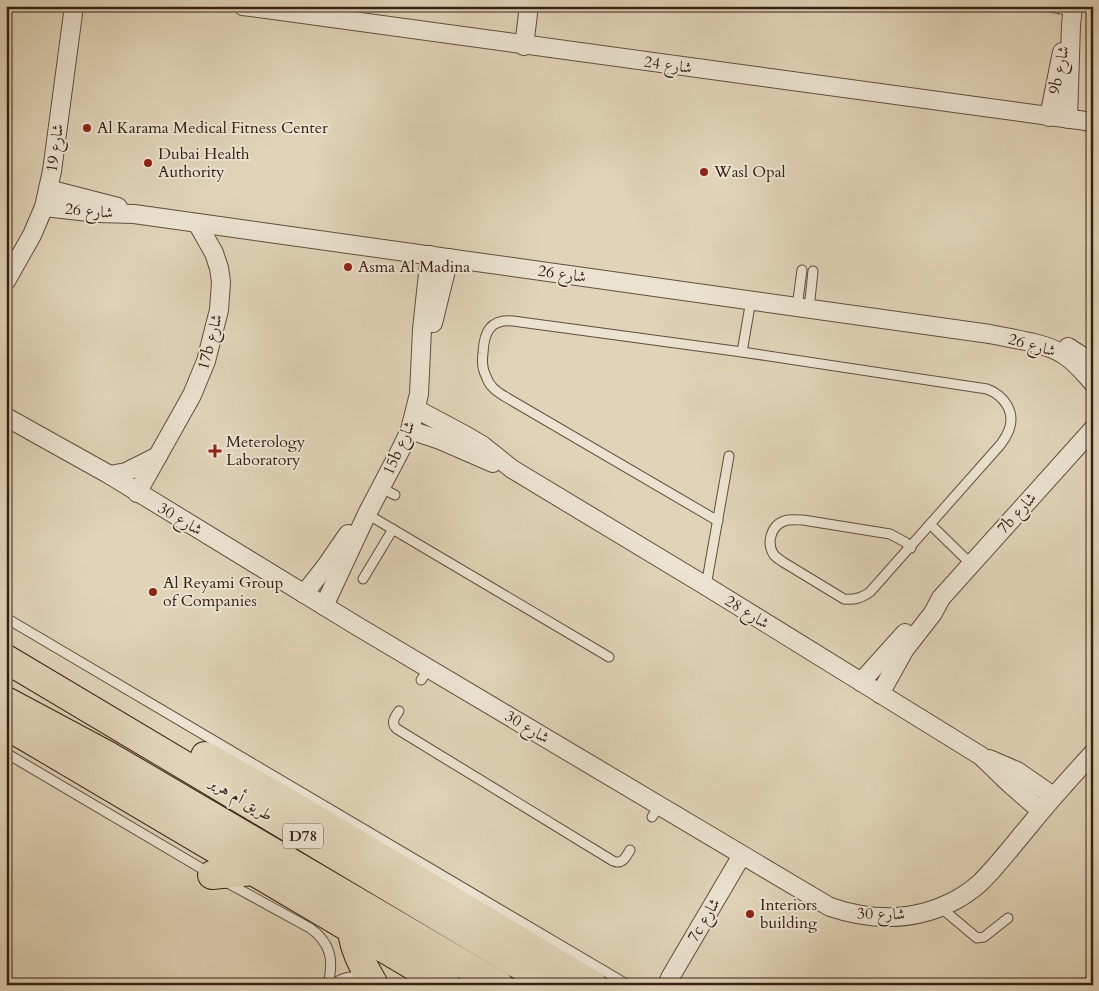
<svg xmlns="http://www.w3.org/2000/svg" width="1099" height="991" viewBox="0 0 1099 991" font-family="Cardo,Amiri,serif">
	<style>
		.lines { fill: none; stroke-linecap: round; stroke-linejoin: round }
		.lane-casing { stroke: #604e3d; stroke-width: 11 }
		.street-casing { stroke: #604e3d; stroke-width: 20 }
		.primary-casing { stroke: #362114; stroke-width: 30 }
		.lane { stroke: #ebe2d0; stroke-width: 9 }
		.street { stroke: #ebe2d0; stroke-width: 18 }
		.primary { stroke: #e0d3b7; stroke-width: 28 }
		.poi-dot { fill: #8f2418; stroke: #ebe2d0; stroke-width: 2 }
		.labels { text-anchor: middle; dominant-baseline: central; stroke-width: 4; stroke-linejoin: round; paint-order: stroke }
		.shield { fill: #ebe2d0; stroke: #6c5b4c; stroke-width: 1 }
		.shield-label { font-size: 15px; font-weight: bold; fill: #362114 }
		.street-label { font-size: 16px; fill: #362114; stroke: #ebe2d0 }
		.poi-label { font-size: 16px; fill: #362114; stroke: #ebe2d0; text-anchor: start }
	</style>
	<rect width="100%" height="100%" fill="#e0d3b7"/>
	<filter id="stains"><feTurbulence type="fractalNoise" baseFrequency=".004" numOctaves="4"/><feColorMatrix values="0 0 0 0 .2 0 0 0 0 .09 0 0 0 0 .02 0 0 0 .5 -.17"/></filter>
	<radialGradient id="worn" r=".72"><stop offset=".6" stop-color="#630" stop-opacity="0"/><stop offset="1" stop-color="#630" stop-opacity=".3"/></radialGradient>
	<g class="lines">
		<!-- lane casing -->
		<g class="lane-casing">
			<g id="lane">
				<path d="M1045 6 1073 11"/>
				<path d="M797 307 802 270"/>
				<path d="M809 309 813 271"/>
				<path d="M742 352 751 300"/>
				<path d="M381 488 395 495"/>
				<path d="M367 514 609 657"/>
				<path d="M718 521 504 396C496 391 489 386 486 376 482 369 482 361 483 353 484 332 490 319 513 321L742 352 987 389C1003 395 1016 411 1009 430 1007 435 1004 440 1001 444L870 592C861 598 855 600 844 599L783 562C780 560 776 557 774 555 766 543 771 526 784 521 790 519 797 520 803 520L890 534 905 542 911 548"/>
				<path d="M931 525 972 565"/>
				<path d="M363 579 393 529"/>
				<path d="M706 586 729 456"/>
				<path d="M6 618 628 985"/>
				<path d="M421 680 429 669"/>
				<path d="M399 711C395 717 390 723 397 729L613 861C622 865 626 857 630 850"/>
				<path d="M6 753 211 874"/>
				<path d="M652 817 659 806"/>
				<path d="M224 881 310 928C331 943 334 960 328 985"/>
				<path d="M940 907 977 938 984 937 1008 918"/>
			</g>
		</g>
		<!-- street casing -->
		<g class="street-casing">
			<g id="street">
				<path d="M243 6 1093 122"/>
				<path d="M524 46 529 6"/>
				<path d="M1049 117 1062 52"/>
				<path d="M1068 119 1071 25 1073 6"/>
				<path d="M48 189 118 207"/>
				<path d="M44 207 98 213 134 214 990 334C1012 339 1042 342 1061 353 1074 360 1083 372 1093 383"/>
				<path d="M6 281 32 235 44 207 52 171 74 6"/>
				<path d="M433 323 449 258"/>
				<path d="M1068 347 1093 363"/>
				<path d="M416 409 465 435 482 445 512 469 706 586 981 756 1010 784 1041 811"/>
				<path d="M6 417 110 475 357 626 830 907C872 921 912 922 952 902 962 897 972 890 980 883 998 865 1014 844 1030 825 1050 800 1071 777 1093 753"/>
				<path d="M410 430 440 440 493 463"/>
				<path d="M110 475 126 472 158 456"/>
				<path d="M137 493 192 395 206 361 219 310 221 282 219 268 214 253 197 223"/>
				<path d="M304 594 326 566 348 534"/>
				<path d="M324 606 367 514 401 449 410 430 419 394 422 329 430 255"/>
				<path d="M861 682 905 633"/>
				<path d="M880 694 905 649 933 613 941 598 1093 429"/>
				<path d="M989 759 1017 771 1053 796"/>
				<path d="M340 985C351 979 361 981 373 985"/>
				<path d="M667 985 671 976 742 855"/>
			</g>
		</g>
		<!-- primary casing -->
		<g class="primary-casing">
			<g id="primary">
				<path d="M6 659 553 985"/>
				<path d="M6 701 107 755 499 985"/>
				<path d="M6 722 21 734 446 985"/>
				<path d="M205 756 285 801 593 985"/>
				<path d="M212 875 253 871"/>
				<path d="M352 930C354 951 364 967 374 985"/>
			</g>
		</g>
		<!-- lane -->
		<use href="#lane" class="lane"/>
		<!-- street -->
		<use href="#street" class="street"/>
		<!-- primary -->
		<use href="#primary" class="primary"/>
	</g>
	<!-- markers -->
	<g class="poi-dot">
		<circle cx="87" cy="128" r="5"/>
		<circle cx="148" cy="163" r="5"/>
		<circle cx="704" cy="172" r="5"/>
		<circle cx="348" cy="267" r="5"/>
		<path d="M212.5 443.5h5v5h5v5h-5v5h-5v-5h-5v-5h5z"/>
		<circle cx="153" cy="592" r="5"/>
		<circle cx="750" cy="914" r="5"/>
	</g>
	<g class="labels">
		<!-- shield labels -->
		<rect class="shield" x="283" y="823.5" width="40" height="25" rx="4"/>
		<g class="shield-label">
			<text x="303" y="836">D78</text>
		</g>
		<!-- street labels -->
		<g class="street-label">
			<text transform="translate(668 65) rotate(8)">شارع 24</text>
			<text transform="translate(1059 70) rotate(-78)">9b شارع</text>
			<text transform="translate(55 148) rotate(-82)">شارع 19</text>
			<text transform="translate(89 211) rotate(5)">شارع 26</text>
			<text transform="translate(562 274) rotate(8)">شارع 26</text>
			<text transform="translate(210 342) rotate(-75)">17b شارع</text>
			<text transform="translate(1032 345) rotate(16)">شارع 26</text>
			<text transform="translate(399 448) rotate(-66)">15b شارع</text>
			<text transform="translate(1017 513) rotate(-48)">7b شارع</text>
			<text transform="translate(180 519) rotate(31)">شارع 30</text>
			<text transform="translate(747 612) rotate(32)">شارع 28</text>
			<text transform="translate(527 727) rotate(31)">شارع 30</text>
			<text transform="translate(241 799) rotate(31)">طريق أم هرير</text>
			<text transform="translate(881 914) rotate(1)">شارع 30</text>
			<text transform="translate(704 920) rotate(-59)">7c شارع</text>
		</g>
		<!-- poi labels -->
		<g class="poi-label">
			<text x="97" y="128">Al Karama Medical Fitness Center</text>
			<text x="158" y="154">Dubai Health<tspan x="158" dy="18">Authority</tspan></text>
			<text x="714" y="172">Wasl Opal</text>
			<text x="358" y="267">Asma Al Madina</text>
			<text x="226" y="442">Meterology<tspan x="226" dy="18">Laboratory</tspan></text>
			<text x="163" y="583">Al Reyami Group<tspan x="163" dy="18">of Companies</tspan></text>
			<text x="760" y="905">Interiors<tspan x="760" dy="18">building</tspan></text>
		</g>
	</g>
	<!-- margin -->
	<rect width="1099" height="991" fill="none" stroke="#e0d3b7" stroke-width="25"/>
	<rect x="8" y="8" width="1084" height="976" fill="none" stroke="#362114" stroke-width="2.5"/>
	<rect x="12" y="12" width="1074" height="966" fill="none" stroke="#362114"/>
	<rect width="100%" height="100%" filter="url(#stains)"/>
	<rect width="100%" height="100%" fill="url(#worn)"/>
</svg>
